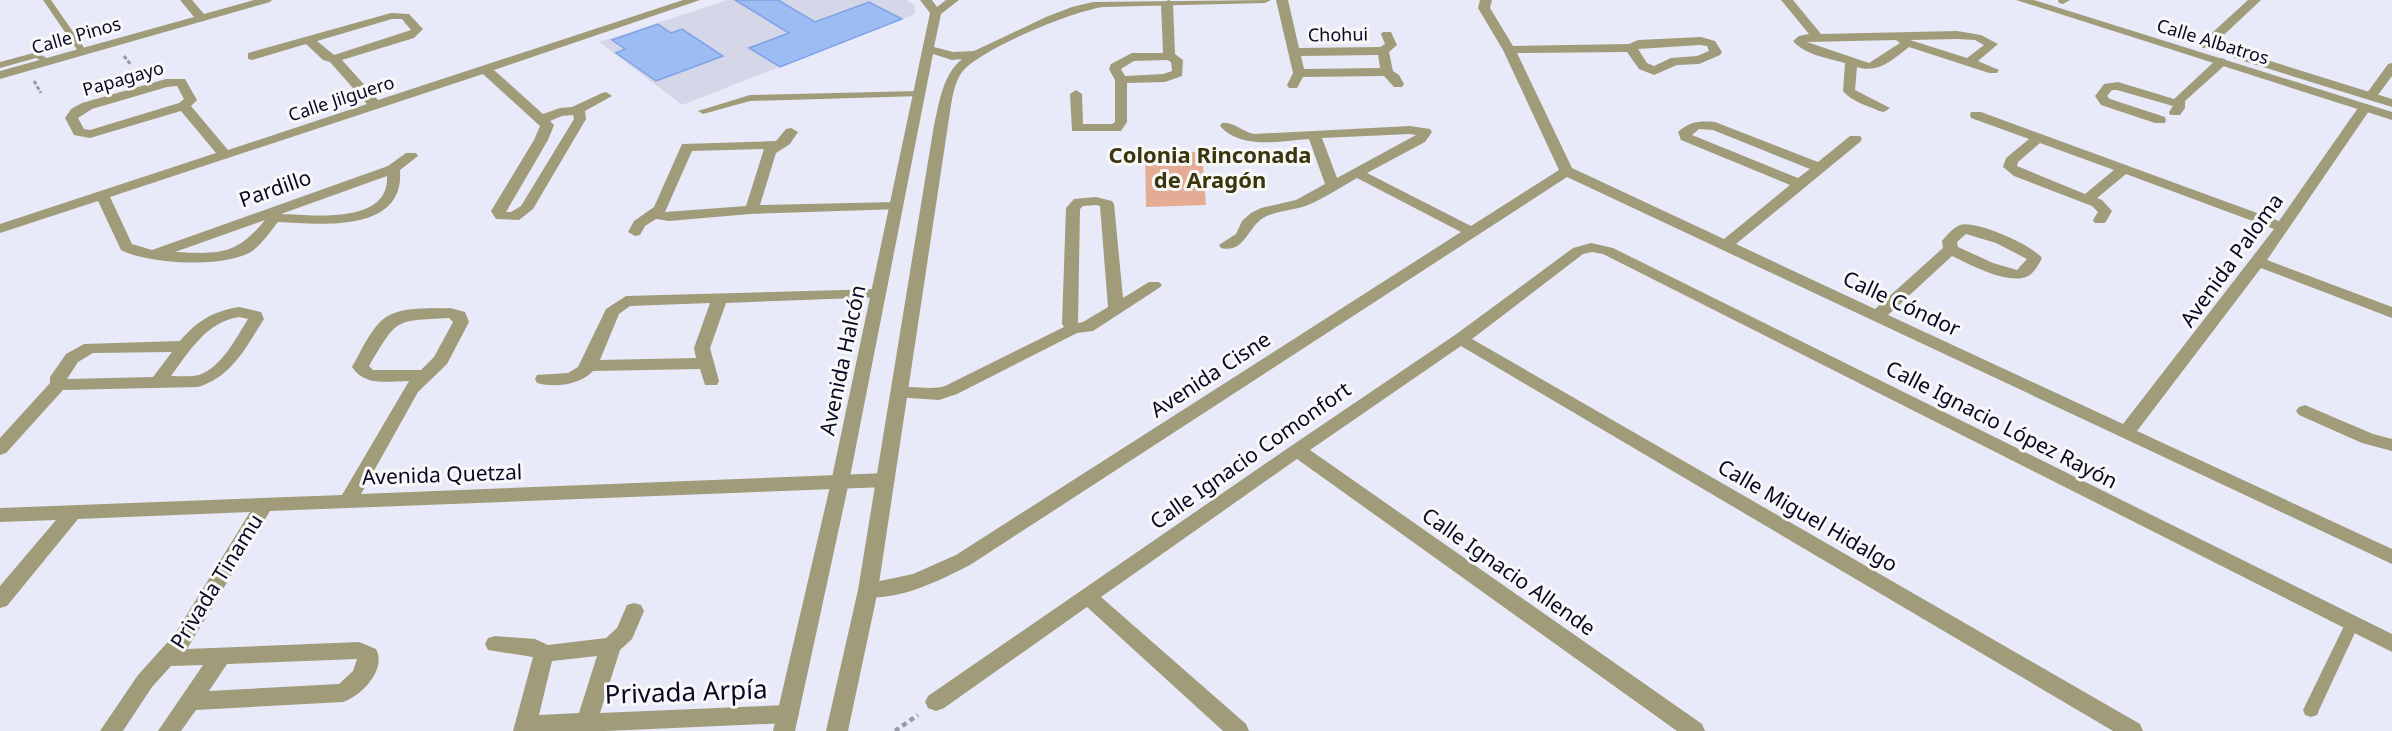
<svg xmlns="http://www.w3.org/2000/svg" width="2392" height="731" viewBox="0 0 2392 731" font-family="'Noto Sans',sans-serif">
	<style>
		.built { fill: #d5d7e9 }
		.green { fill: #e5ac95 }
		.building { fill: #9dbcf3; stroke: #7da2e6; stroke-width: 1.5 }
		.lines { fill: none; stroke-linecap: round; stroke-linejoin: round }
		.path-far1 { stroke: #9999ad; stroke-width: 3; stroke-dasharray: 4 2; stroke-linecap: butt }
		.path { stroke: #9999ad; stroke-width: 4.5; stroke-dasharray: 5 4; stroke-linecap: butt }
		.service { fill: #a09c79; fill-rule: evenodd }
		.minor { fill: #a09c79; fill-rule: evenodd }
		.tertiary { fill: #a09c79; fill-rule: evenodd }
		.labels { text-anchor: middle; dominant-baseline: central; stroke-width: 6; stroke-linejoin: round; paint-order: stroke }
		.far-street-label { font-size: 18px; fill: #090722; stroke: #f8f8f8 }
		.street-label { font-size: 21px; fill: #090722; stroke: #f8f8f8 }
		.neighbourhood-label { font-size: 22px; font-weight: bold; fill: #3a350a; stroke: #f8f8f8 }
		.near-street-label { font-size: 26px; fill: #090722; stroke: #f8f8f8 }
	</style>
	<rect width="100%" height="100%" fill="#e8eafa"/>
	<!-- built -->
	<path class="built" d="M728 0H906L915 5V14L682 105 599 42Z"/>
	<!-- green -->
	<path class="green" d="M1202 152 1206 205 1146 207 1145 153Z"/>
	<!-- building -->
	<g class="building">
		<path d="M735 0H778L815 22 869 2 902 19 780 67 749 48 789 33Z"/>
		<path d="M658 24 671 33 682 29 723 56 656 81 616 53 625 49 612 40Z"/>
	</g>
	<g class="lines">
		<!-- path-far1 -->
		<g class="path-far1">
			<path d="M124 56 131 65"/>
			<path d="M34 81 41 93"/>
		</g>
		<!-- path -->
		<path class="path" d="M895 731 918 715"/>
		<!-- service -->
		<g class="service">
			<path d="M43 0H51L87 52 86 54H80Z"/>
			<path d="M37 52 53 62 49 65 36 58 0 68V62Z"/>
			<path d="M918 91 923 94 921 96 750 101 703 114 698 111 750 95Z"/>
			<path d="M2352 618 2357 620 2359 624 2319 710 2317 715 2311 717 2305 715 2303 710 2347 620Z"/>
		</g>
		<!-- minor -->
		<g class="minor">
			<path d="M180 0H192L204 14 254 0H272L270 2 0 79V71L194 17Z"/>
			<path d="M683 0H700L494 70 543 114 560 108 572 107 602 93 606 92 612 96 585 111 586 119 533 209 519 220 496 219 491 211 534 140 540 126 483 74 110 197 132 244 152 250 388 166 406 153H416L418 156 400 170C405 234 319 224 278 222 269 233 261 246 249 253 220 268 148 264 121 250L98 201 0 233V224L216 153 181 111 90 138 74 135 65 118 71 109 82 103 166 79H185L197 100 191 106 228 150 367 104 330 62 323 60 306 44 252 60 248 59V53L391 13 409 14 423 29 414 38 342 60 378 100ZM392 19H402L411 30 334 55 317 41ZM177 86 184 99 179 103 90 130 84 129 78 118 92 109 167 87ZM562 116 573 115 574 119 521 206 511 212H506L548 140 554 125 550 121ZM387 176C390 225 311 215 281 214ZM265 220C236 256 219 254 175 252Z"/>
			<path d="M1169 0 1173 3 1175 54 1183 60 1182 76 1165 82 1127 83V122L1121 131H1072L1070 94 1076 90 1082 94 1083 124H1112L1115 122V80L1109 69 1111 64 1132 53H1163L1161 3ZM1167 60 1171 62 1172 71 1163 74 1125 76 1121 69 1134 61Z"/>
			<path d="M1276 0H1288L1299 48 1380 47 1385 44 1381 34 1383 32H1391L1397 45 1389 52 1393 71 1399 75 1404 84 1402 87H1394L1384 76 1303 77 1297 88H1289L1287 85 1293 73ZM1378 55 1380 68 1304 69 1301 56Z"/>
			<path d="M1480 0H1492L1490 8 1513 46 1629 44 1638 40 1701 37 1715 41 1722 52 1720 55 1699 64 1677 65 1654 75 1639 69 1627 52 1517 53 1572 168 1724 239 1790 185 1681 140 1678 132C1690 121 1700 121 1715 122L1818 162 1850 136H1860L1862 139 1860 142 1736 244 1875 309 1943 248 1942 241C1946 236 1953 228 1960 225 1976 220 2032 245 2042 258 2039 264 2034 273 2028 276 2009 286 1969 264 1952 256L1888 315 2123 424 2274 229 2126 174 2097 198 2102 200 2112 211 2105 223H2095L2093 220 2098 212 2092 206 2014 176 2003 167 2006 158 2029 139 1971 118 1970 115 1971 112H1981L2279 221 2360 105H2370L2371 108 2267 260 2392 307V318L2261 268 2137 431 2392 549V564L1567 177 970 565C943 579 891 605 861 595L858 590 861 585 913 574 956 555 1461 232 1357 178C1341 187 1325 198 1308 205 1293 211 1277 210 1263 218 1248 227 1244 254 1221 248L1219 245 1236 234 1242 221 1251 213 1261 208 1296 200 1325 184 1309 139C1280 141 1241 150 1220 126L1222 123C1233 121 1243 132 1254 134L1410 126 1430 129 1432 132 1425 142 1367 173 1471 226 1559 170 1503 50 1478 8ZM1700 45 1707 46 1709 51 1697 56 1671 58 1654 66 1647 63 1638 49ZM1699 129 1713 130 1810 169 1798 178 1692 135ZM1410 134 1416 135 1337 178 1322 138ZM2040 143 2114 170 2085 194 2017 166 2018 162ZM1966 234 1996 243 2027 259 2017 270 1993 263 1958 247 1957 242Z"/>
			<path d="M1781 0H1793L1821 34 1957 31 1981 35 1998 44 1978 61 1999 70 1997 73H1989L1909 47C1892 60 1878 74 1857 67L1855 90 1890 108 1884 112 1879 111C1867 105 1852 102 1843 91L1845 63C1828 58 1805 55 1793 41L1799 36 1809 34ZM1957 39 1975 40 1984 45 1967 58 1910 40ZM1896 40 1900 43 1869 63 1807 42Z"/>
			<path d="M2058 0H2070L2063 4 2059 3Z"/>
			<path d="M2248 0H2261L2210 48H2202V42Z"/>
			<path d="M2221 58 2225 59V65L2185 101V108L2180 115H2170L2169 112 2173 106 2117 90H2112L2107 96 2110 99 2165 117 2166 120 2165 123H2155L2101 105 2095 96 2104 84 2118 82 2174 99 2217 59Z"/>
			<path d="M2392 63V76L2375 99H2367L2365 96 2367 93 2388 64Z"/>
			<path d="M791 128 798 132 790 144 776 153 760 205 896 202 903 206 901 209 750 214 669 221 656 219 645 226 640 235 635 236 628 232 634 221 654 207 682 144 776 141 786 129ZM764 149 746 206 665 212 692 151Z"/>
			<path d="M1096 197 1112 201 1114 204 1123 298 1149 282H1159L1162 285 1159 288 1093 331 1077 333 957 394 939 400 895 397 893 393 895 389C911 384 929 391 945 386L1064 327 1062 324 1066 208 1074 199ZM1096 205 1100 206 1108 307 1083 322 1078 323 1080 209 1083 206Z"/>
			<path d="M1591 243 1613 248 2392 634V652L1603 254 1592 252 1583 254 1472 339 2140 724 2143 731H2113L1461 346 1310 450 1702 724 1705 731H1677L1297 459 1101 597 1246 724 1249 731H1223L1087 607 944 708 936 711 928 708 925 702 928 696 1291 446 1455 335 1573 248Z"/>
			<path d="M878 289 883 291 886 294 883 297 726 303 710 348 719 381 717 385H705L700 369 593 371C580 385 555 388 537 383L535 379 537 375 568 373 578 367 606 309 626 296ZM710 303 694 348 696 358 600 360 619 314 630 306Z"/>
			<path d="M239 307 261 312 264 319C246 347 232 377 198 387L63 390 6 453 0 455V438L50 383V377L66 354 84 344 180 341C197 321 213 311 239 307ZM239 317 248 319C236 338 222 367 199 375 191 377 180 376 171 376 189 352 206 322 239 317ZM172 352 153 377 67 379 78 362 93 353Z"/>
			<path d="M450 308 465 312 469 322 447 364 418 392 361 494 886 473 892 475 895 480 892 485 886 487 270 511 187 649 359 642 376 649C387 670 361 696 343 702L196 710 181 731H158L203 665 171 666 152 687 123 731H100L138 675 175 634 250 512 78 519 7 606 0 608V586L56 520 0 522V508L342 495 409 381C388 381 365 387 352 367 360 353 368 335 379 323 395 305 428 309 450 308ZM449 318 453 322 434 357 421 370H373L369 366C398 318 393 321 449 318ZM357 659 353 671 339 684 209 691 227 664Z"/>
			<path d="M2305 405 2373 434 2392 439V451L2362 443 2299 415 2296 411 2299 407Z"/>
			<path d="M634 603 641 605 644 611 632 639 620 650 600 713 788 705 796 707 799 714 796 721 788 723 606 731H513L533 657 488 650 485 644 488 638 495 636 535 639 548 645 606 638 617 628 627 605ZM597 656 579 713 539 715 552 661Z"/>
		</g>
		<!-- tertiary -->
		<g class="tertiary">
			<path d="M920 0H932L937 7 946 0H959L941 14 934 47 953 52 974 51 1046 17 1072 7 1093 2 1271 0 1265 3 1103 7C1073 11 980 49 962 72 952 86 951 108 948 125L878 590 848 731H826L858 590 934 125C940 101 942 76 962 59L952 60 933 54 849 482 795 731H773L831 482 930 13Z"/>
			<path d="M2016 0H2034L2392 112V120Z"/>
			<path d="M2238 51 2392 99V107L2234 58 2232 55Z"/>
		</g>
	</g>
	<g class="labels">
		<!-- far-street labels -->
		<g class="far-street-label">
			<text transform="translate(1338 34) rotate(-1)">Chohui</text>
			<text transform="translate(76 35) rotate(-16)">Calle Pinos</text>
			<text transform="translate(2213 41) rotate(17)">Calle Albatros</text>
			<text transform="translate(123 78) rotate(-16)">Papagayo</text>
			<text transform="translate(341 98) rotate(-18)">Calle Jilguero</text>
		</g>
		<!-- street labels -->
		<g class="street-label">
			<text transform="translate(275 188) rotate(-19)">Pardillo</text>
			<text transform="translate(2231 260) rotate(-54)">Avenida Paloma</text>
			<text transform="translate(1902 303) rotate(25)">Calle Cóndor</text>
			<text transform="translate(842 360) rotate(-78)">Avenida Halcón</text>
			<text transform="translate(1210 374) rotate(-33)">Avenida Cisne</text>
			<text transform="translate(2002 424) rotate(27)">Calle Ignacio López Rayón</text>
			<text transform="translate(1250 455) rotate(-35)">Calle Ignacio Comonfort</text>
			<text transform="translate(442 474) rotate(-2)">Avenida Quetzal</text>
			<text transform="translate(1808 515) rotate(30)">Calle Miguel Hidalgo</text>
			<text transform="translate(1509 571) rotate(35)">Calle Ignacio Allende</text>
			<text transform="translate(216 581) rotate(-58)">Privada Tinamu</text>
		</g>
		<!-- neighbourhood labels -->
		<g class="neighbourhood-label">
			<text x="1210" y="154">Colonia Rinconada<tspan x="1210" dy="25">de Aragón</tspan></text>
		</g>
		<!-- near-street labels -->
		<g class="near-street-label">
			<text transform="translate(686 691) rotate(-2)">Privada Arpía</text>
		</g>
	</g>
</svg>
